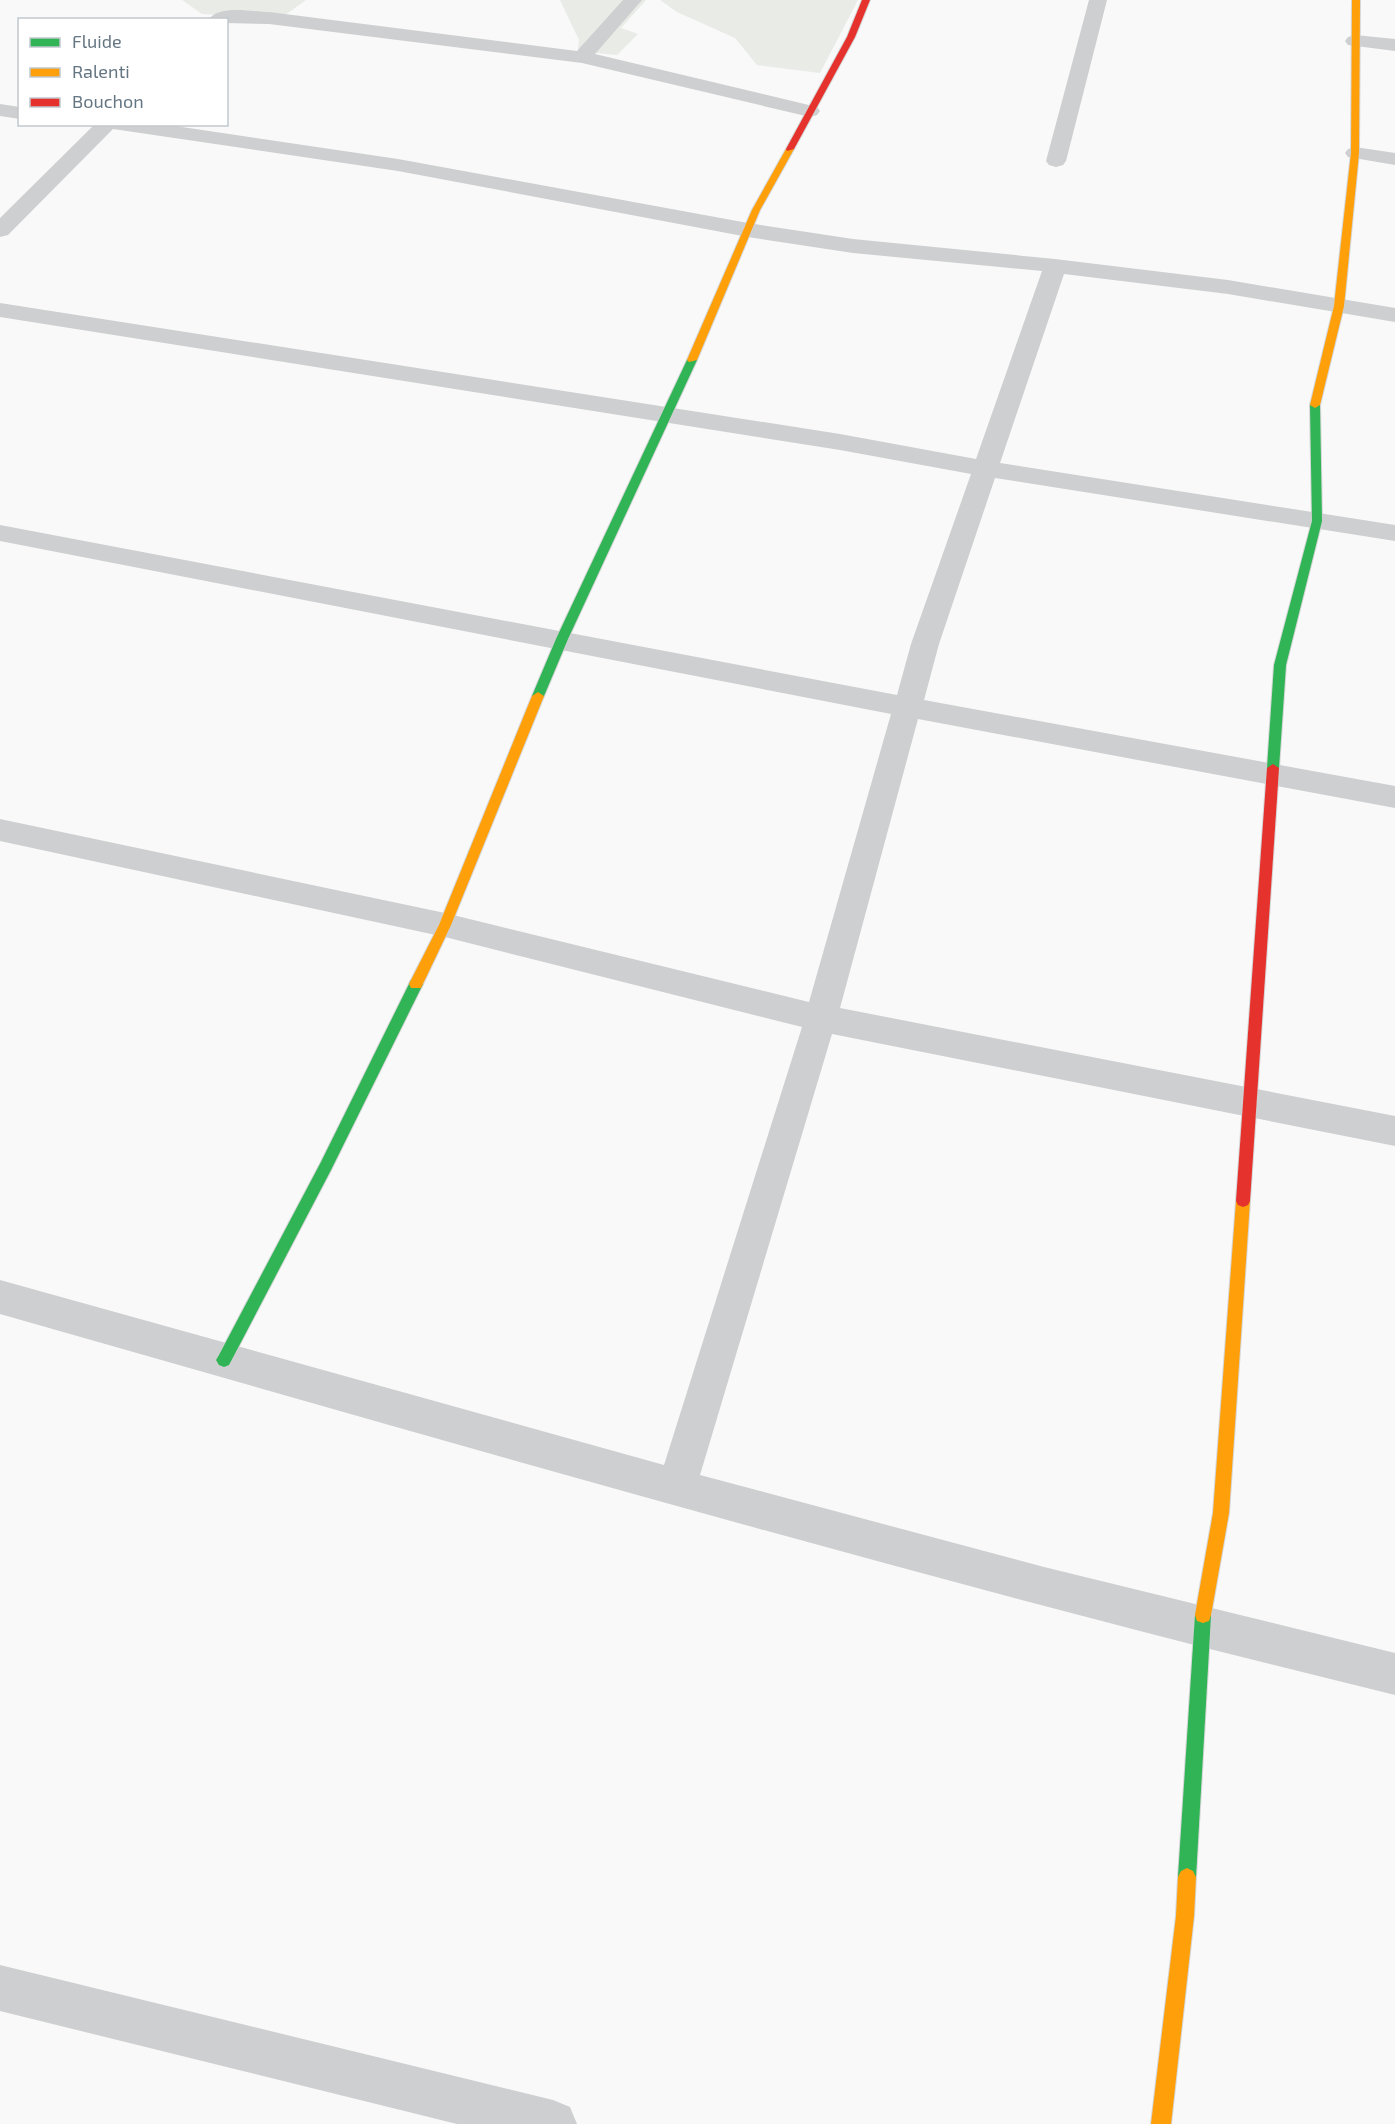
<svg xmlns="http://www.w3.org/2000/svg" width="1395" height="2124" viewBox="0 0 1395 2124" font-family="'Exo 2',sans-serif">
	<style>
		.green { fill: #e8ebe6 }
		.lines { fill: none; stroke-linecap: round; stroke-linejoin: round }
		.fast-casing { stroke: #d5d6d7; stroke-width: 2 }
		.slow-casing { stroke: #d5d6d7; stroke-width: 2 }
		.jam-casing { stroke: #d5d6d7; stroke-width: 2 }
		.street { fill: #cecfd0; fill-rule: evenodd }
		.fast { fill: #30b455; fill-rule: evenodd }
		.slow { fill: #ff9f0a; fill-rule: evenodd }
		.jam { fill: #e5322d; fill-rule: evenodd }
	</style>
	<rect width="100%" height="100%" fill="#f9f9f9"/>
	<!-- green -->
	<g class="green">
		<path d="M182 0H306L281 18 202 14Z"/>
		<path d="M560 0H646L621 28 638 34 617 55 578 51 579 40Z"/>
		<path d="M660 0H858L820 73 757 65 735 38 677 12Z"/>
	</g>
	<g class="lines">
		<!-- fast casing -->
		<g class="fast-casing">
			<g id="fast">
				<path d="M692 357 697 360 568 639 544 696 542 699H534L532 696 556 639 687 360Z"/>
				<path d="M1315 402 1320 405 1322 521 1286 665 1279 768 1273 772 1267 768 1274 665 1312 521 1310 405Z"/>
				<path d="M416 979 421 980 423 984 331 1170 229 1365 224 1367 219 1365 216 1360 219 1355 321 1162 411 980Z"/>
				<path d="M1203 1607 1209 1609 1211 1615 1196 1877 1193 1883 1187 1886 1181 1883 1178 1877 1195 1615 1197 1609Z"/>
			</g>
		</g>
		<!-- slow casing -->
		<g class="slow-casing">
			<g id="slow">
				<path d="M1352 0H1360L1359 153 1344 306 1320 405 1315 408 1310 405 1334 306 1351 153Z"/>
				<path d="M790 146 794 149 760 210 697 360 689 362 687 360 752 210 786 149Z"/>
				<path d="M538 692 544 696 451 925 421 988H411L409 984 439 925 532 696Z"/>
				<path d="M1243 1195 1248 1197 1250 1201 1229 1513 1211 1615 1209 1621 1203 1623 1197 1621 1195 1615 1213 1513 1236 1201 1238 1197Z"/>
				<path d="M1187 1868 1193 1871 1196 1877 1194 1916 1171 2124H1151L1176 1916 1178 1877 1181 1871Z"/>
			</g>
		</g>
		<!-- jam casing -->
		<g class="jam-casing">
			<g id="jam">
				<path d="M862 0H870L855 37 794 149 787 151 786 149 847 37Z"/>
				<path d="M1273 764 1279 768 1250 1201 1248 1205 1243 1207 1238 1205 1236 1201 1267 768Z"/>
			</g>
		</g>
		<!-- street -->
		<g class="street">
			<path d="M623 0H642L595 54 817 107 820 111 817 115 810 117 582 63 269 24 226 23V20H208C220 4 251 12 269 12L577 51Z"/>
			<path d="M1089 0H1107L1066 161 1063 165 1056 167 1049 165 1046 161Z"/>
			<path d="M1355 35 1395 39V51L1348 45 1345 41 1348 37Z"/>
			<path d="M0 104 20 107V119L0 116Z"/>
			<path d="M95 124H162L398 159 748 223 853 239 1055 259 1228 280 1395 308V322L1228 294 1064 274 1000 463 1395 525V541L995 478 939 644 924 700 1395 786V808L918 719 840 1008 1395 1116V1146L832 1034 700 1475 1044 1567 1395 1653V1695C926 1581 464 1446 0 1314V1280L664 1465 802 1027 445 937 0 841V819L445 913 809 1002 891 714 0 541V525L897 695 911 644 971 474 840 450 0 317V303L840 434 976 459 1042 271 853 253 748 237 398 171 113 129 8 235 0 237V218Z"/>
			<path d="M1355 147 1395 153V165L1348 157 1345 153 1348 149Z"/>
			<path d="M0 1965 553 2100 570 2107 577 2124H457L0 2011Z"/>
		</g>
		<!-- fast -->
		<use href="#fast" class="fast"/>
		<!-- slow -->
		<use href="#slow" class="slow"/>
		<!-- jam -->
		<use href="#jam" class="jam"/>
	</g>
	<!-- legend -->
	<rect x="18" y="18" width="210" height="108" fill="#ffffff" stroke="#c1c8cd" stroke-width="1.5"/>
	<rect x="30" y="38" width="30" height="9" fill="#30b455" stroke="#c1c8cd" stroke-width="1.5"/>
	<text x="72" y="48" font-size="18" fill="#657683">Fluide</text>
	<rect x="30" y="68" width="30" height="9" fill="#ff9f0a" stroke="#c1c8cd" stroke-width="1.5"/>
	<text x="72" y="78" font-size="18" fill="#657683">Ralenti</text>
	<rect x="30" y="98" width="30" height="9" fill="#e5322d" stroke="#c1c8cd" stroke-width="1.5"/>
	<text x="72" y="108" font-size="18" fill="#657683">Bouchon</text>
</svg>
